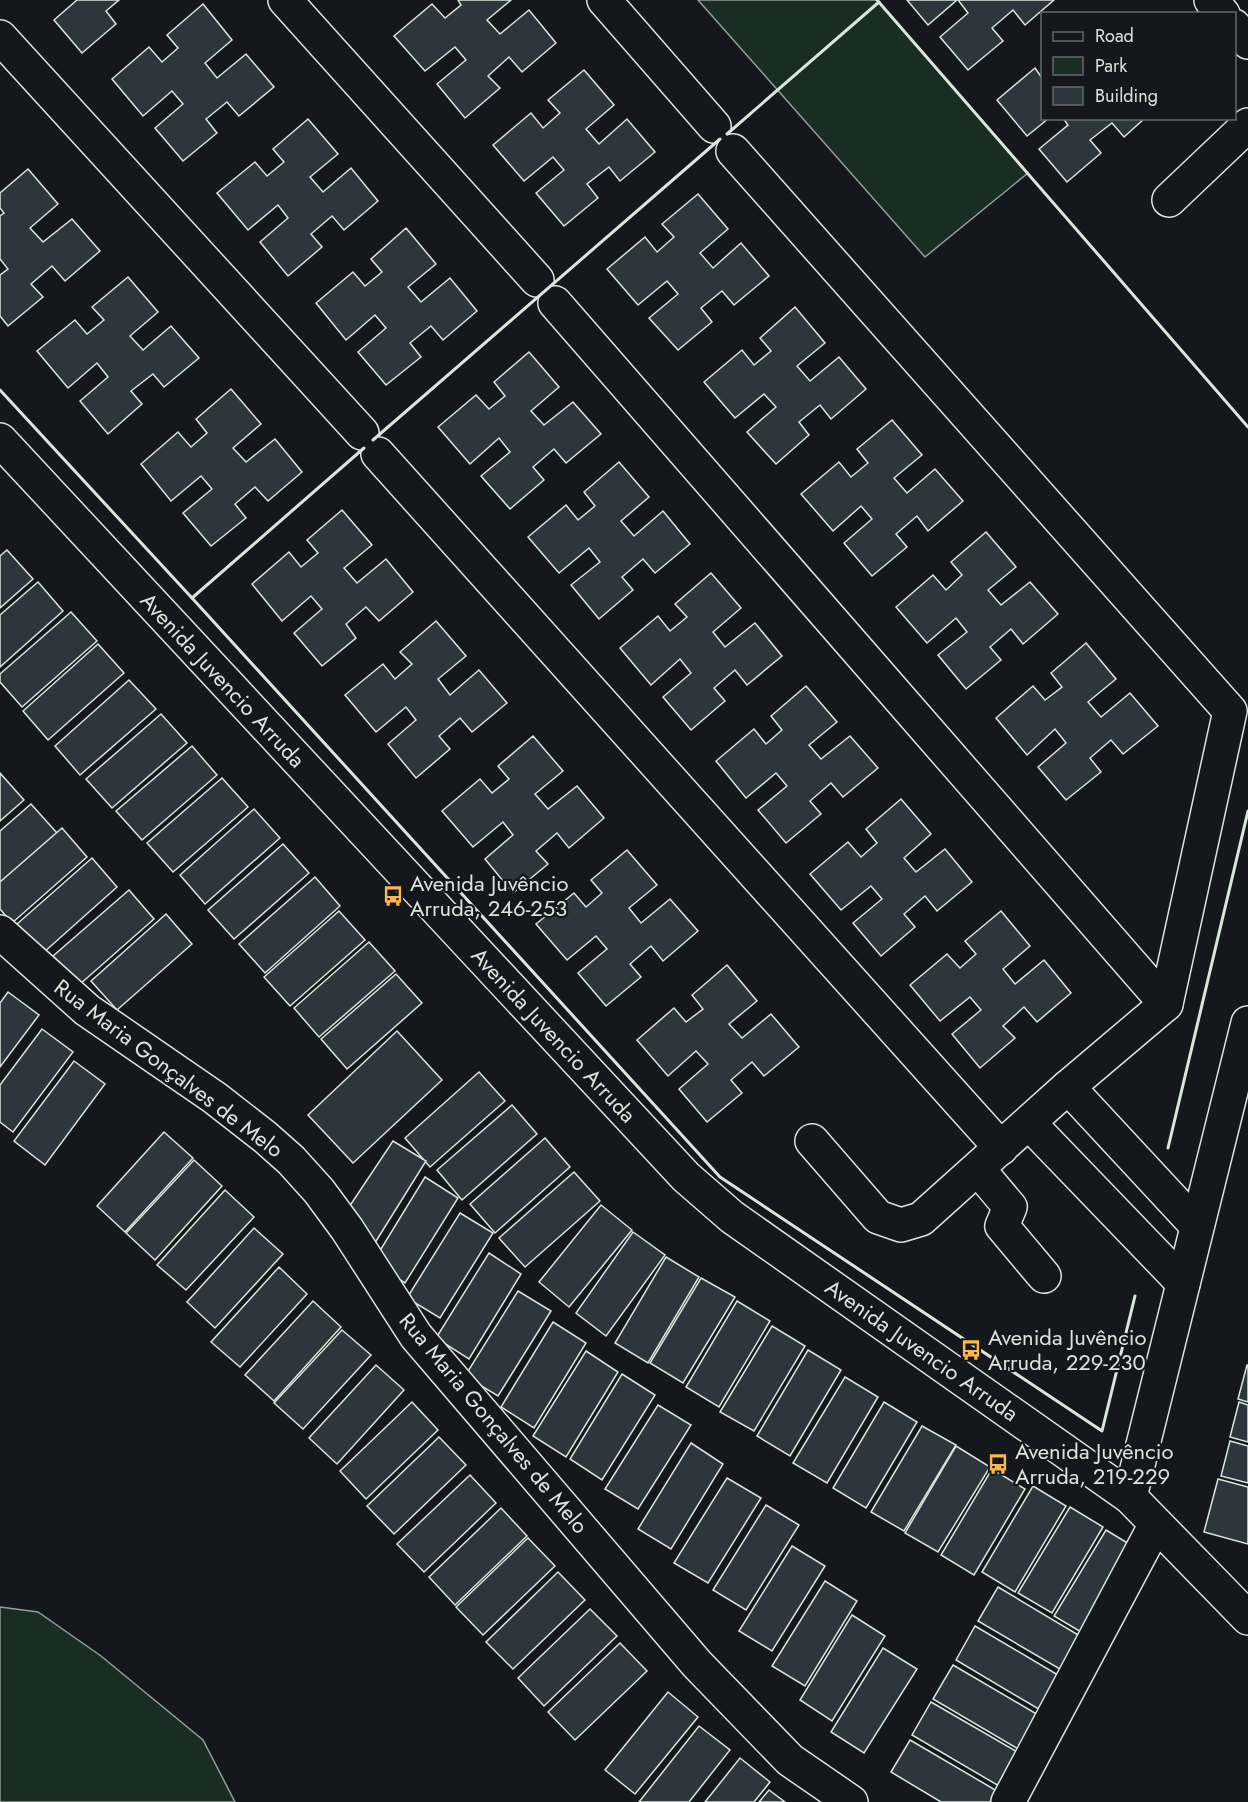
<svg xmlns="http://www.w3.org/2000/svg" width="1248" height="1802" viewBox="0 0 1248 1802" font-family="Jost,sans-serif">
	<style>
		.green { fill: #1a2d24; stroke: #939e99; stroke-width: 1.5 }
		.building { fill: #2c363c; stroke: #d8e6dc; stroke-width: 1.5 }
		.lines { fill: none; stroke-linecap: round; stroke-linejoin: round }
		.street-casing { stroke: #d8e6dc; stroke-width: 36 }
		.secondary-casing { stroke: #d8e6dc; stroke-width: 36 }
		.street { stroke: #14181c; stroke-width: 33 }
		.secondary { stroke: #14181c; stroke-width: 33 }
		.wall { stroke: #d8e6dc; stroke-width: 3 }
		.labels { text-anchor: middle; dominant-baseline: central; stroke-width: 4.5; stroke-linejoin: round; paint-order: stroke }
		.street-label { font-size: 22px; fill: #d8e6dc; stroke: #14181c }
		.poi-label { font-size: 22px; fill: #d8e6dc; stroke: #14181c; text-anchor: start }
	</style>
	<rect width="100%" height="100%" fill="#14181c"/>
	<!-- green -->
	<g class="green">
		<path d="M698 0H877L1028 173 925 257Z"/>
		<path d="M0 1607 38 1612 101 1656 203 1740 235 1802H0Z"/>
	</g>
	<!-- building -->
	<g class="building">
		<path d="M77 0H119L106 11 116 24 82 53 54 20Z"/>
		<path d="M458 0H511L487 20 500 34 529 10 556 43 522 72 509 57 488 76 500 88 465 118 437 84 466 60 455 47 425 71 394 36 432 4 445 18 461 5Z"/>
		<path d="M907 0H957L928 25Z"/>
		<path d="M958 0H1054L1025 25 1013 10 992 28 1003 41 968 70 940 37 968 13Z"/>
		<path d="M203 4 232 40 205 63 217 78 246 54 274 87 239 116 227 102 206 119 217 133 183 161 155 128 183 104 172 91 143 116 112 79 149 47 162 62 178 48 167 35Z"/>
		<path d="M1035 68 1042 78V118H1049L1027 136 997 100Z"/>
		<path d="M584 70 614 105 586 129 599 144 627 119 655 152 620 181 609 167 587 184 598 198 564 226 536 193 564 170 553 157 524 181 493 145 531 113 543 128 560 113 548 100Z"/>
		<path d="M1063 118H1145L1124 137 1112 123 1090 140 1101 153 1067 182 1039 149 1068 125Z"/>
		<path d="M308 119 338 154 310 177 323 192 351 168 378 201 344 230 332 216 311 234 322 247 288 276 260 242 288 218 278 205 248 230 217 193 255 162 267 176 284 162 273 149Z"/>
		<path d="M28 169 58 204 30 228 43 242 72 219 100 251 65 281 52 266 31 284 43 297 8 326 0 316V275L8 269 0 259V216L4 213 0 208V193Z"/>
		<path d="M698 194 728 229 700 253 713 268 741 243 769 276 734 305 722 291 701 308 712 322 678 350 649 318 678 294 667 281 638 305 607 269 645 237 657 252 674 237 662 224Z"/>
		<path d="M406 228 436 264 408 287 421 302 450 278 477 311 443 340 431 326 410 343 421 357 386 385 358 352 386 328 375 315 346 340 316 303 353 272 365 286 382 272 371 259Z"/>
		<path d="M128 277 158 312 130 336 143 350 171 326 199 358 164 387 153 374 131 391 142 404 108 434 80 401 108 377 97 363 68 388 37 351 75 320 87 334 104 320 92 307Z"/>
		<path d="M795 307 825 343 797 366 810 381 839 357 866 389 831 419 820 405 799 422 809 435 776 464 747 432 776 407 764 394 735 418 704 382 742 350 754 365 771 351 760 338Z"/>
		<path d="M529 352 559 387 531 411 544 425 573 402 601 434 566 463 554 449 533 467 544 480 510 509 481 476 510 452 499 438 470 464 438 427 476 395 489 409 505 396 494 382Z"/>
		<path d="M231 389 261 424 233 448 246 462 275 439 302 472 268 501 255 487 235 504 246 518 211 546 183 513 212 489 201 476 171 501 141 464 178 432 191 447 207 433 196 419Z"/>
		<path d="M892 420 922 455 894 478 907 493 935 469 963 501 928 531 917 516 896 534 907 547 872 576 844 543 872 519 861 506 833 531 801 494 839 462 851 477 868 463 857 449Z"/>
		<path d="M619 462 649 497 621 521 634 536 663 511 690 544 655 573 643 559 622 577 633 590 599 619 571 585 600 562 589 548 559 573 528 537 566 505 578 520 595 506 584 492Z"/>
		<path d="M342 510 372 545 344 568 357 583 386 559 413 592 379 621 366 607 346 624 356 638 322 666 294 633 322 609 311 596 282 621 252 584 289 552 301 567 318 553 307 540Z"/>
		<path d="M986 532 1016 567 988 590 1001 605 1030 582 1058 614 1023 644 1011 629 990 647 1001 660 966 689 938 655 967 632 956 618 927 643 896 607 933 575 946 590 962 575 951 562Z"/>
		<path d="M7 550 33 579 0 608V556Z"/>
		<path d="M711 573 741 608 713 632 725 647 755 623 782 656 747 685 735 670 714 688 725 701 691 730 663 697 691 673 680 659 651 685 620 648 658 616 670 631 687 617 675 604Z"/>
		<path d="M38 582 63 611 0 667V615Z"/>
		<path d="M71 612 97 641 22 707 0 682V674Z"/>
		<path d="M436 621 466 656 438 679 450 695 479 670 507 703 472 732 460 718 439 736 450 749 416 778 388 744 416 720 406 707 376 732 345 695 383 664 395 679 412 664 400 652Z"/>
		<path d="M1086 643 1116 679 1088 702 1101 717 1130 693 1158 726 1123 754 1111 740 1090 758 1101 772 1066 800 1038 767 1066 743 1055 729 1027 755 996 718 1033 686 1045 700 1062 687 1051 673Z"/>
		<path d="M98 644 124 673 48 740 23 711Z"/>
		<path d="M129 680 156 709 80 775 55 746Z"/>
		<path d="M806 686 837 722 809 745 821 759 850 736 878 768 843 797 831 783 810 801 821 814 786 843 758 810 787 786 776 773 746 798 716 761 754 729 766 744 782 730 771 716Z"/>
		<path d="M161 714 187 743 112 808 86 779Z"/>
		<path d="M533 736 563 771 535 794 548 809 577 786 604 818 569 848 557 833 536 851 548 864 513 893 485 859 513 835 503 822 473 847 442 811 480 779 492 793 509 779 498 766Z"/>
		<path d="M192 746 217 775 142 840 116 811Z"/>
		<path d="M0 773 24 800 0 821Z"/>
		<path d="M222 778 248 807 173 872 147 843Z"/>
		<path d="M901 799 931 834 904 858 916 872 945 849 972 882 937 911 925 896 904 914 915 927 881 956 853 923 882 899 871 886 841 910 810 874 848 842 861 857 877 843 866 829Z"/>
		<path d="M31 804 57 833 0 883V831Z"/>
		<path d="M254 809 280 838 205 904 180 875Z"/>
		<path d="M62 828 87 857 12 923 0 909V882Z"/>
		<path d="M283 844 309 873 234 939 208 910Z"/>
		<path d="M627 850 657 885 629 908 641 923 670 899 698 931 663 961 651 946 630 964 641 977 606 1006 578 973 607 949 596 936 567 960 536 924 574 893 586 907 602 893 591 880Z"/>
		<path d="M92 858 117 887 43 953 17 924Z"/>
		<path d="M315 877 340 906 265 973 239 944Z"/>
		<path d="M129 890 154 919 79 985 53 956Z"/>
		<path d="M339 911 365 940 290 1006 264 977Z"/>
		<path d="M1001 911 1030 946 1003 969 1015 984 1044 960 1071 993 1037 1022 1024 1007 1003 1026 1015 1038 980 1068 952 1034 981 1010 970 997 940 1021 910 985 947 954 960 968 976 954 965 941Z"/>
		<path d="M166 914 192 944 117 1010 91 981Z"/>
		<path d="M369 942 395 971 319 1037 294 1008Z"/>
		<path d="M727 965 757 1001 729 1024 742 1038 771 1014 799 1047 764 1076 752 1062 731 1080 742 1093 707 1122 679 1089 708 1064 696 1051 668 1076 637 1040 674 1008 686 1022 703 1009 692 995Z"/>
		<path d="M396 974 422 1003 347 1069 321 1039Z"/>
		<path d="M8 992 39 1015 0 1067V1003Z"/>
		<path d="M42 1029 73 1052 13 1132 0 1122V1085Z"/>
		<path d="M397 1031 442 1080 353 1163 308 1115Z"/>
		<path d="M74 1061 105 1084 45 1165 14 1141Z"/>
		<path d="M479 1072 505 1101 430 1167 405 1138Z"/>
		<path d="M512 1105 537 1134 462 1200 437 1170Z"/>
		<path d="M164 1132 193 1158 125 1232 97 1206Z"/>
		<path d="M545 1138 570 1167 495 1233 470 1204Z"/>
		<path d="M393 1141 426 1161 373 1246 349 1207Z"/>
		<path d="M194 1160 222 1186 155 1260 126 1233Z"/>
		<path d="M574 1172 600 1201 525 1267 499 1238Z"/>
		<path d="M425 1177 458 1198 405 1283 373 1262Z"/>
		<path d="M225 1190 254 1217 186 1290 157 1265Z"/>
		<path d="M601 1205 632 1230 569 1307 539 1282Z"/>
		<path d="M460 1213 493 1233 440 1318 407 1298Z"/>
		<path d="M254 1228 283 1254 215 1328 187 1302Z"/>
		<path d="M633 1232 665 1255 606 1336 576 1313Z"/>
		<path d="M489 1253 521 1274 469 1359 436 1338Z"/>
		<path d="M666 1257 699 1277 648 1363 615 1343Z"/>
		<path d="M279 1267 307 1294 240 1367 211 1342Z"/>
		<path d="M701 1278 735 1297 683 1383 650 1363Z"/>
		<path d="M518 1291 551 1311 498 1396 465 1376Z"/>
		<path d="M313 1301 341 1327 274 1401 245 1375Z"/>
		<path d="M737 1301 770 1321 719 1407 686 1387Z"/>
		<path d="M553 1322 586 1343 534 1428 501 1407Z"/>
		<path d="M772 1326 805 1346 754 1431 720 1412Z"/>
		<path d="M342 1330 371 1355 303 1429 274 1403Z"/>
		<path d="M808 1350 841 1370 790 1456 757 1436Z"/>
		<path d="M586 1351 618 1372 566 1457 533 1436Z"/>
		<path d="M376 1365 404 1390 337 1464 309 1438Z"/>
		<path d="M1247 1365H1248V1402L1238 1399Z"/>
		<path d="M622 1374 655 1395 602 1480 570 1459Z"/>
		<path d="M845 1377 878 1397 827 1483 793 1463Z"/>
		<path d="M412 1402 438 1430 366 1499 340 1471Z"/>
		<path d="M884 1402 917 1422 866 1508 833 1488Z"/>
		<path d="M1239 1402 1248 1405V1442L1230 1437Z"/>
		<path d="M658 1405 691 1425 638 1509 605 1489Z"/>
		<path d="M922 1426 956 1445 904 1531 871 1512Z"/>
		<path d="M439 1437 466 1465 394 1534 367 1506Z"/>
		<path d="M1230 1441 1248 1446V1483L1221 1476Z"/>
		<path d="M691 1443 723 1464 671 1549 638 1529Z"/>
		<path d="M956 1446 990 1467 938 1552 905 1533Z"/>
		<path d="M992 1469 1025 1489 974 1575 941 1555Z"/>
		<path d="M470 1475 496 1503 424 1572 397 1544Z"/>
		<path d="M727 1478 761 1498 708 1583 674 1563Z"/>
		<path d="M1218 1479 1248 1487V1544L1204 1532Z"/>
		<path d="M1033 1486 1066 1506 1015 1592 982 1572Z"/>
		<path d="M766 1505 799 1525 746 1610 713 1590Z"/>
		<path d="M1070 1507 1103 1527 1052 1613 1018 1593Z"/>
		<path d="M501 1508 527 1536 455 1605 429 1577Z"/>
		<path d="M1106 1530 1139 1550 1088 1636 1054 1616Z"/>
		<path d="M528 1538 555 1566 483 1635 456 1607Z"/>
		<path d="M792 1546 825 1566 772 1651 739 1631Z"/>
		<path d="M558 1572 585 1600 513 1669 486 1642Z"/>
		<path d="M825 1581 857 1601 805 1686 772 1666Z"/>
		<path d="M998 1587 1085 1639 1065 1672 978 1621Z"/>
		<path d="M590 1609 617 1636 544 1706 518 1678Z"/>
		<path d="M852 1615 885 1636 832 1721 800 1700Z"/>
		<path d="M975 1626 1063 1678 1042 1711 956 1660Z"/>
		<path d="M620 1643 647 1671 575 1740 548 1712Z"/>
		<path d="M883 1648 917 1669 864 1753 831 1732Z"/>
		<path d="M953 1665 1040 1716 1020 1750 933 1699Z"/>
		<path d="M668 1692 698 1717 635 1794 605 1770Z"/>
		<path d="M931 1702 1019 1753 999 1786 912 1735Z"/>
		<path d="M699 1726 730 1750 689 1802H639Z"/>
		<path d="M910 1740 997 1791 990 1802H941L891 1772Z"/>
		<path d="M740 1758 770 1782 754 1802H705Z"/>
		<path d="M769 1790 785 1802H759Z"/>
	</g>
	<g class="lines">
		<!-- street casing -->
		<g class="street-casing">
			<g id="street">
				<path d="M285 0 537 280"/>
				<path d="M604 0 714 126"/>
				<path d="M1211 0 1223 14"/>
				<path d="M1234 26 1248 42"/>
				<path d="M0 37 362 433"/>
				<path d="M733 151 1230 711 1166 1004 1068 1087 921 1219 901 1225 878 1217 812 1141"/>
				<path d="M1169 200 1248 125"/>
				<path d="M555 303 1166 1004"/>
				<path d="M378 454 1001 1148"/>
				<path d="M0 932 87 1010 215 1098 265 1137 291 1160 319 1191 347 1229 416 1336 697 1664 790 1760 851 1802"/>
				<path d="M1068 1087 1197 1226"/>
				<path d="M1029 1123 1183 1283"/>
				<path d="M978 1169 1010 1207 1002 1226 1044 1276"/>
				<path d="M1130 1497 1248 1023"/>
				<path d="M1008 1802 1156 1524"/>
			</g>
		</g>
		<!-- secondary casing -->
		<g class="secondary-casing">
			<path id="secondary" d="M0 440 686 1177 732 1217 1130 1497 1248 1618"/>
		</g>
		<!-- street -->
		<use href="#street" class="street"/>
		<!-- secondary -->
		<use href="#secondary" class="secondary"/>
		<!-- wall -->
		<g class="wall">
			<path d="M877 0 1248 427"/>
			<path d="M727 134 879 2"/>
			<path d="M0 390 192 598 720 1177 1102 1431 1135 1296"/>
			<path d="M373 440 720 139"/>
			<path d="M192 598 364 448"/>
			<path d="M1168 1148 1248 811"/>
		</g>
	</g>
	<!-- icons -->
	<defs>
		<g id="bus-bare" transform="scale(1.62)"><path d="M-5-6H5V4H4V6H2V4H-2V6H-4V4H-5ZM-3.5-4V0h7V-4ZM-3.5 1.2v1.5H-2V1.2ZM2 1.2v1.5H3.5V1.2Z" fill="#ffb74d" stroke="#14181c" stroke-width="2.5" paint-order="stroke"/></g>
	</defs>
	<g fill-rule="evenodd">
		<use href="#bus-bare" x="393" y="896"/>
		<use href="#bus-bare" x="971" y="1350"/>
		<use href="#bus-bare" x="998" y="1464"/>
	</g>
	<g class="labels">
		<!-- street labels -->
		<g class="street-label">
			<text transform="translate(223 680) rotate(47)">Avenida Juvencio Arruda</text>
			<text transform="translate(554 1035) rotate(47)">Avenida Juvencio Arruda</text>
			<text transform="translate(169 1068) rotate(37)">Rua Maria Gonçalves de Melo</text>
			<text transform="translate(922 1350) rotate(35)">Avenida Juvencio Arruda</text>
			<text transform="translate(494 1423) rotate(50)">Rua Maria Gonçalves de Melo</text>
		</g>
		<!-- poi labels -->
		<g class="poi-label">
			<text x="410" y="883">Avenida Juvêncio<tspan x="410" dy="25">Arruda, 246-253</tspan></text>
			<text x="988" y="1337">Avenida Juvêncio<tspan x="988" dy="25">Arruda, 229-230</tspan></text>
			<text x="1015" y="1451">Avenida Juvêncio<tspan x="1015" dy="25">Arruda, 219-229</tspan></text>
		</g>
	</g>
	<!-- legend -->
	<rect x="1041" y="12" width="195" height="108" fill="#14181c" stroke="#626a69" stroke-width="1.5"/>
	<rect x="1053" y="32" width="30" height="9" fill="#14181c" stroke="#626a69" stroke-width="1.5"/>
	<text x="1095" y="42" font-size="18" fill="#d8e6dc">Road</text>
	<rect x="1053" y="57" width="30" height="18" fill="#1a2d24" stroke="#626a69" stroke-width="1.5"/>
	<text x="1095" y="72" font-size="18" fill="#d8e6dc">Park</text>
	<rect x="1053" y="87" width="30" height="18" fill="#2c363c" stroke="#626a69" stroke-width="1.5"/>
	<text x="1095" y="102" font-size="18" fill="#d8e6dc">Building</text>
</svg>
